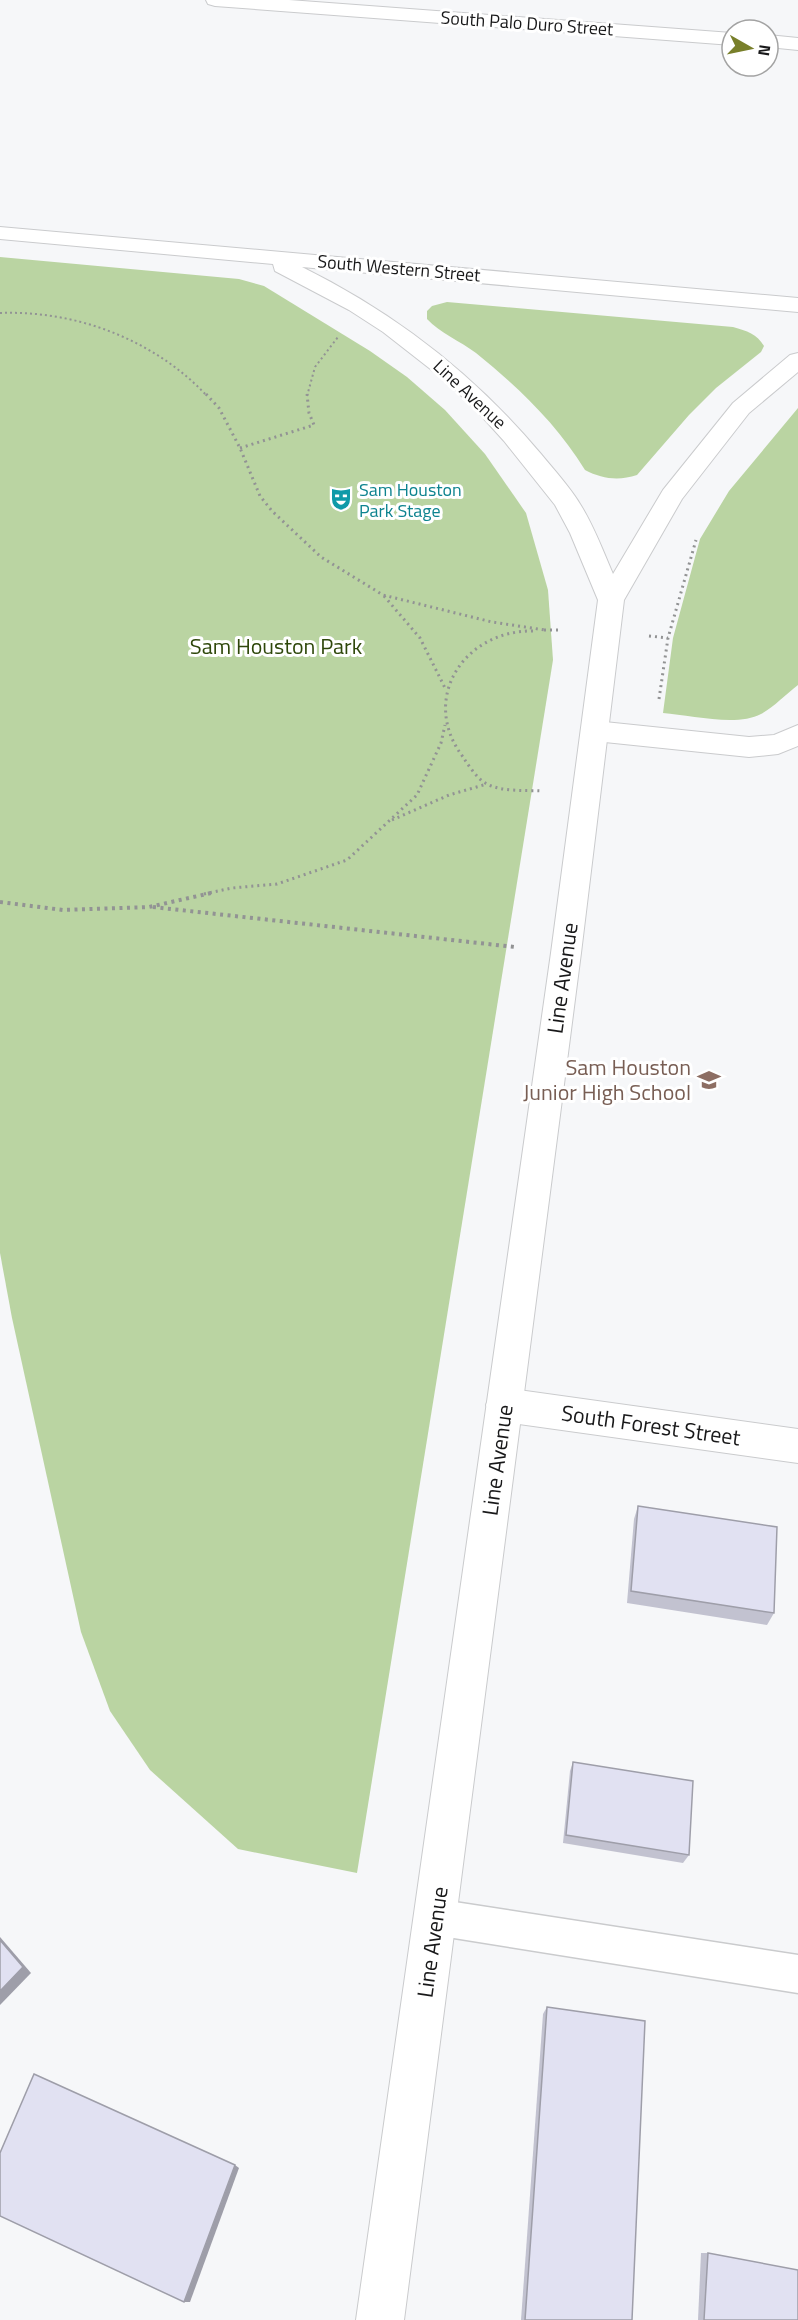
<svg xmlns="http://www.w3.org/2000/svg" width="798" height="2320" viewBox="0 0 798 2320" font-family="'Titillium Web',sans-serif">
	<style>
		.green { fill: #bad4a2 }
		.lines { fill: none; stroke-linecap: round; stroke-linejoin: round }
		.service-casing { stroke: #cacbcd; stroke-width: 3 }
		.minor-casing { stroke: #cacbcd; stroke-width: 2 }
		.secondary-casing { stroke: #cacbcd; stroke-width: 2 }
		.path-far2 { stroke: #929394; stroke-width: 2; stroke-dasharray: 2 3; stroke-linecap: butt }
		.path-far1 { stroke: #929394; stroke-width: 3; stroke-dasharray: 2 4; stroke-linecap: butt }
		.path { stroke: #929394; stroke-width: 4; stroke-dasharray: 3 4.5; stroke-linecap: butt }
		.service { fill: #fff; fill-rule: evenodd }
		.minor { fill: #fff; fill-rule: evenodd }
		.secondary { fill: #fff; fill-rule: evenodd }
		.wall { fill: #c2c2d0 }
		.shaded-wall { fill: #9e9ea9 }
		.building { fill: #e1e1f2; stroke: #9e9ea9; stroke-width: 1.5 }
		.labels { text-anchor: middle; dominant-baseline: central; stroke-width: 6; stroke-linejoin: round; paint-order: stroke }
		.far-street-label { font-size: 18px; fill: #181819; stroke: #fff }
		.far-culture-label { font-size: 18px; fill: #0d838f; stroke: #fff; text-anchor: start }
		.park-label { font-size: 22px; fill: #2e470a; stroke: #fff }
		.street-label { font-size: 22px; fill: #181819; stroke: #fff }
		.education-label { font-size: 22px; fill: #785e54; stroke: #fff; text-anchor: end }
	</style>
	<rect width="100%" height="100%" fill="#f6f7f9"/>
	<!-- green -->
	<g class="green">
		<path d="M0 257 239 279 264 286 370 351 407 377 445 410 485 454 526 513 548 590 553 660 357 1873 238 1849 150 1770 110 1711 81 1632 12 1318 0 1253Z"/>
		<path d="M447 302 733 327C747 331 757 334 764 346L761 352 716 388 689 415 637 475C619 481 602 479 585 470 557 424 518 387 476 353 460 341 440 333 427 319V311L432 306Z"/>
		<path d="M798 408V685C786 694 774 707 761 714 737 727 690 715 663 713L673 638 700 539 729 491Z"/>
	</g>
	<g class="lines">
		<!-- service casing -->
		<g class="service-casing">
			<path id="service" d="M435 1899 798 1955V1993L435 1935 422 1930 417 1917 422 1904Z"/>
		</g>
		<!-- minor casing -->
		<g class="minor-casing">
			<g id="minor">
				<path d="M206 0H289L732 33V45L215 6 208 4Z"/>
				<path d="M768 35 798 38V50L768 47Z"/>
				<path d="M595 721 749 737 774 735 798 725V746L778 754 749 757 595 741 585 738 581 731 585 724Z"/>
				<path d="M504 1388 798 1429V1463L504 1422 491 1417 486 1405 491 1393Z"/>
			</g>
		</g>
		<!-- secondary casing -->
		<g class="secondary-casing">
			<path id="secondary" d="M0 227 798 298V312L302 267C395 313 474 374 541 454 554 470 569 486 580 504 594 526 603 551 613 574L663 490 733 403 790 355 798 353V372L749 413 682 499 624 600 581 953 404 2320H356L551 953 598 600 570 533 555 505 504 441 476 410 447 382 383 332 349 310 275 271 273 264 0 239Z"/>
		</g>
		<!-- path-far2 -->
		<g class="path-far2">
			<path d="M0 313C76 310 155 340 207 396"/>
			<path d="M307 396 315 367 338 337"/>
		</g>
		<!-- path-far1 -->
		<g class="path-far1">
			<path d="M206 394 219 408 240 448 260 496 272 511 321 557 383 595 492 622 545 630"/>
			<path d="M240 448 314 425 309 413 307 394"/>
			<path d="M384 596 420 638 445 688"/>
			<path d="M544 630H561"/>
			<path d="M533 631C464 630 419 699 463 757 469 766 477 779 487 784 502 792 525 790 542 791"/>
			<path d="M649 636 668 638"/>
			<path d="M659 699 668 638 696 540"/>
			<path d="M392 820 449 795 487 784"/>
			<path d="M204 894 232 888 277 884 347 860 417 795 441 743 445 725"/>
		</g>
		<!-- path -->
		<g class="path">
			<path d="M0 902 63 910 149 907 211 893"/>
			<path d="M153 907 515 947"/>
		</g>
		<!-- service -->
		<use href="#service" class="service"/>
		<!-- minor -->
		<use href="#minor" class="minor"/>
		<!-- secondary -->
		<use href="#secondary" class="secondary"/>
	</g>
	<!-- wall -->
	<g class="wall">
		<path d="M638 1506 774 1613 767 1625 627 1603 634 1519Z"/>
		<path d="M573 1762 689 1855 683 1863 563 1843 570 1771Z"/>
		<path d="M547 2007 632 2320H521L543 2014Z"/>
		<path d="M701 2253H708L798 2320H698Z"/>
	</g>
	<!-- shaded-wall -->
	<g class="shaded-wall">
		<path d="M0 1937 31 1973 0 2005Z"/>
		<path d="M235 2165 239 2168 190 2302H184Z"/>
	</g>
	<!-- building -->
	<g class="building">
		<path d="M638 1506 777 1527 774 1613 631 1591Z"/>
		<path d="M573 1762 693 1781 689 1855 566 1835Z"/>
		<path d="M0 1940 23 1967 0 1991Z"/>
		<path d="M547 2007 645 2021 632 2320H525Z"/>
		<path d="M34 2074 235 2165 184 2302 0 2216V2153Z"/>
		<path d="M708 2253 798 2270V2320H704Z"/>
	</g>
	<!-- icons -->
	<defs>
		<g id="theatre-bare" transform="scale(1.8)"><path d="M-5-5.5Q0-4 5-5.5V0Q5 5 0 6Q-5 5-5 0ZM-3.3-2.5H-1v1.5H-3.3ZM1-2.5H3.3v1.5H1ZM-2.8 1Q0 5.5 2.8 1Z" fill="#0f9aa8" stroke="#fff" stroke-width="2.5" paint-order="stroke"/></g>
		<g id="school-bare" transform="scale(1.8)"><path d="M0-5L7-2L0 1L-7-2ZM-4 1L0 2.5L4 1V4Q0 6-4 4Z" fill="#8d6e63" stroke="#fff" stroke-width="2.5" paint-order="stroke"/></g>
	</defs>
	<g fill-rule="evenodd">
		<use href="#theatre-bare" x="341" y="499"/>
		<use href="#school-bare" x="709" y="1080"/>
	</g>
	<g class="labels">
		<!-- far-street labels -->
		<g class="far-street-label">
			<text transform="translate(527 23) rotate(4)">South Palo Duro Street</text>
			<text transform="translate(399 268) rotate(5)">South Western Street</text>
			<text transform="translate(470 394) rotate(43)">Line Avenue</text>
		</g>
		<!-- far-culture labels -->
		<g class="far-culture-label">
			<text x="359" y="489">Sam Houston<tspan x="359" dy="21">Park Stage</tspan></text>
		</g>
		<!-- park labels -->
		<g class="park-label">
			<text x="276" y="646">Sam Houston Park</text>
		</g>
		<!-- street labels -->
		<g class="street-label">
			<text transform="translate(562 978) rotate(-82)">Line Avenue</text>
			<text transform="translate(651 1425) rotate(8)">South Forest Street</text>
			<text transform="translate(497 1460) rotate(-82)">Line Avenue</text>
			<text transform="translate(432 1942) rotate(-82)">Line Avenue</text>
		</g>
		<!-- education labels -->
		<g class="education-label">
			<text x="691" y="1067">Sam Houston<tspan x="691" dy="25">Junior High School</tspan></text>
		</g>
	</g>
	<!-- north arrow -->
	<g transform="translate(750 48) rotate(99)"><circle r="28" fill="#ffffff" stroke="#a3a3a3" stroke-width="1.5"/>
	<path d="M0-4.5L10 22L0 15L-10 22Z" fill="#787f2a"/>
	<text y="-9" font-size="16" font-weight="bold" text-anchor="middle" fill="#181819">N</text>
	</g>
</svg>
